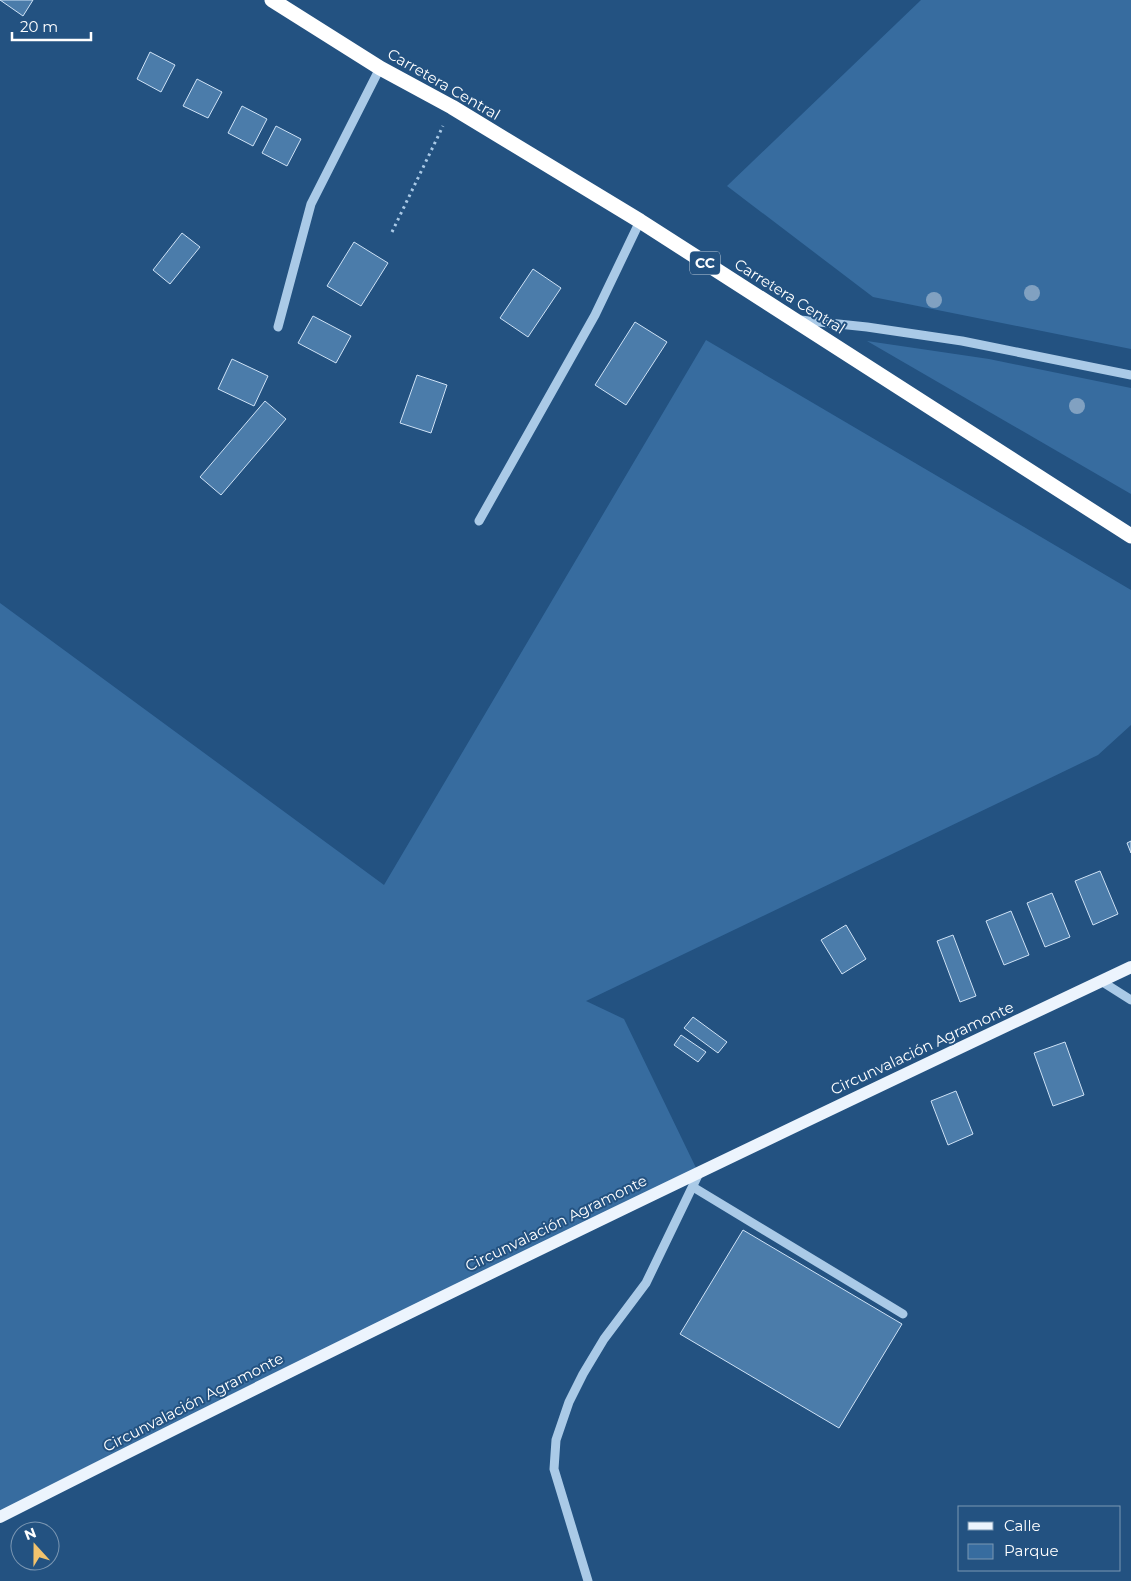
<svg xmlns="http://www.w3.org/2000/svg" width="1131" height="1581" viewBox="0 0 1131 1581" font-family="Montserrat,sans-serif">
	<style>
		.green { fill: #376c9f }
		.building { fill: #4b7caa; stroke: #cee2f6 }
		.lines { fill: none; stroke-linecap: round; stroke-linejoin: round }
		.path { stroke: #aacae7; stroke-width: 3; stroke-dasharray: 2.5 4; stroke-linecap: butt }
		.minor { stroke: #aacae7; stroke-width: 9 }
		.major { stroke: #ecf4fd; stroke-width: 12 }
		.highway { stroke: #fff; stroke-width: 15 }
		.tree { fill: #81a1c1 }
		.labels { text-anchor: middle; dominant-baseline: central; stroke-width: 4; stroke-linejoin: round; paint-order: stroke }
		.shield { fill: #235281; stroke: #bdcbd9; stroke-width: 1 }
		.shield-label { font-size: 14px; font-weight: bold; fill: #fff }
		.street-label { font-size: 15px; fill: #fff; stroke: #235281 }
	</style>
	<rect width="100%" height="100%" fill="#235281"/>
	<!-- green -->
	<g class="green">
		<path d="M921 0H1131V349L873 297 727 186Z"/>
		<path d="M706 340 1131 590V725L1098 755 586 1001 624 1019 697 1170 0 1513V603L384 885Z"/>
		<path d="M867 341 989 359 1131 388V494Z"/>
	</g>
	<!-- building -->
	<g class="building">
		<path d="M0 0H33L23 16Z"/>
		<path d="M150 52 175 65 161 92 137 79Z"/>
		<path d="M197 79 222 92 208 118 183 106Z"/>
		<path d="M242 106 267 119 253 146 228 133Z"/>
		<path d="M276 126 301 139 287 166 262 153Z"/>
		<path d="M182 233 200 247 170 284 153 270Z"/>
		<path d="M354 242 388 263 361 306 327 286Z"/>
		<path d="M533 269 561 288 528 337 500 318Z"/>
		<path d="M313 316 351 336 336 363 298 343Z"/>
		<path d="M635 322 667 342 626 405 595 385Z"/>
		<path d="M232 359 268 376 254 406 218 389Z"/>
		<path d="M417 375 447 385 431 433 400 423Z"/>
		<path d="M265 401 286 419 221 495 200 477Z"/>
		<path d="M1131 841V853L1127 843Z"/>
		<path d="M1100 871 1118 914 1093 925 1075 881Z"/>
		<path d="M1052 893 1070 937 1045 947 1027 903Z"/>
		<path d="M1011 911 1029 955 1004 965 986 921Z"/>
		<path d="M846 925 866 959 842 974 821 940Z"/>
		<path d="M953 935 976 996 960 1002 937 941Z"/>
		<path d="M693 1017 727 1042 718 1053 684 1028Z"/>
		<path d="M681 1035 706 1052 698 1062 674 1045Z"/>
		<path d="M1065 1042 1084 1095 1053 1106 1034 1053Z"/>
		<path d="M956 1091 973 1134 948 1145 931 1101Z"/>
		<path d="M743 1230 902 1324 839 1428 680 1334Z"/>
	</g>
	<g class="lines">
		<!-- path -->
		<path class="path" d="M392 232 443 126"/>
		<!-- minor -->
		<g class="minor">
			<path d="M800 320 867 327 962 341 1131 375"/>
			<path d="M278 327 311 204 380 68"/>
			<path d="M479 521 595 315 640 221"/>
			<path d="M1101 981 1131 1000"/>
			<path d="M693 1187 903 1314"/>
			<path d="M588 1581 554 1469 556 1440 569 1402 583 1374 604 1339 646 1283 700 1171"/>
		</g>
		<!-- major -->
		<path class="major" d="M0 1517C374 1327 752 1146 1131 967"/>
		<!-- highway -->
		<path class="highway" d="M272 0 380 68 452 107 640 221 1131 536"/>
	</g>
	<!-- trees -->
	<g class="tree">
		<circle cx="1032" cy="293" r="8"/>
		<circle cx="934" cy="300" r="8"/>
		<circle cx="1077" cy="406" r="8"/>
	</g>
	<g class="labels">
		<!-- shield labels -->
		<rect class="shield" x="690" y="251.5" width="30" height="23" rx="4"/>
		<g class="shield-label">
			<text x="705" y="263">CC</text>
		</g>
		<!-- street labels -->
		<g class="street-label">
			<text transform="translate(444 84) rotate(30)">Carretera Central</text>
			<text transform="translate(790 296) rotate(32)">Carretera Central</text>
			<text transform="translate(922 1048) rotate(-25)">Circunvalación Agramonte</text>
			<text transform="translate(556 1223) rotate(-26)">Circunvalación Agramonte</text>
			<text transform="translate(193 1402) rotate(-27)">Circunvalación Agramonte</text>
		</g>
	</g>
	<!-- legend -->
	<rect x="958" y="1506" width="162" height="65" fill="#235281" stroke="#7b97b3"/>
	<rect x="968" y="1522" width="25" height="8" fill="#ecf4fd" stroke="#7b97b3"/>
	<text x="1004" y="1531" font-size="15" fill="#ffffff">Calle</text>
	<rect x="968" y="1544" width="25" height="15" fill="#376c9f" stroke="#7b97b3"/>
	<text x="1004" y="1556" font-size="15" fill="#ffffff">Parque</text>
	<!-- north arrow -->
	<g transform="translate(35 1546) rotate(339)"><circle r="24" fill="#235281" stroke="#7b97b3"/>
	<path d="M0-4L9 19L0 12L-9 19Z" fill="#f2c36d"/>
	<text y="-8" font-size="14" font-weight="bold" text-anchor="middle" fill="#ffffff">N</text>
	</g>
	<!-- scale -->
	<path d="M12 32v8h79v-8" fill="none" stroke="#ffffff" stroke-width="2.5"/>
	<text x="20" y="32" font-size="15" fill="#ffffff" stroke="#235281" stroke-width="4" paint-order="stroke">20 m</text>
</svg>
